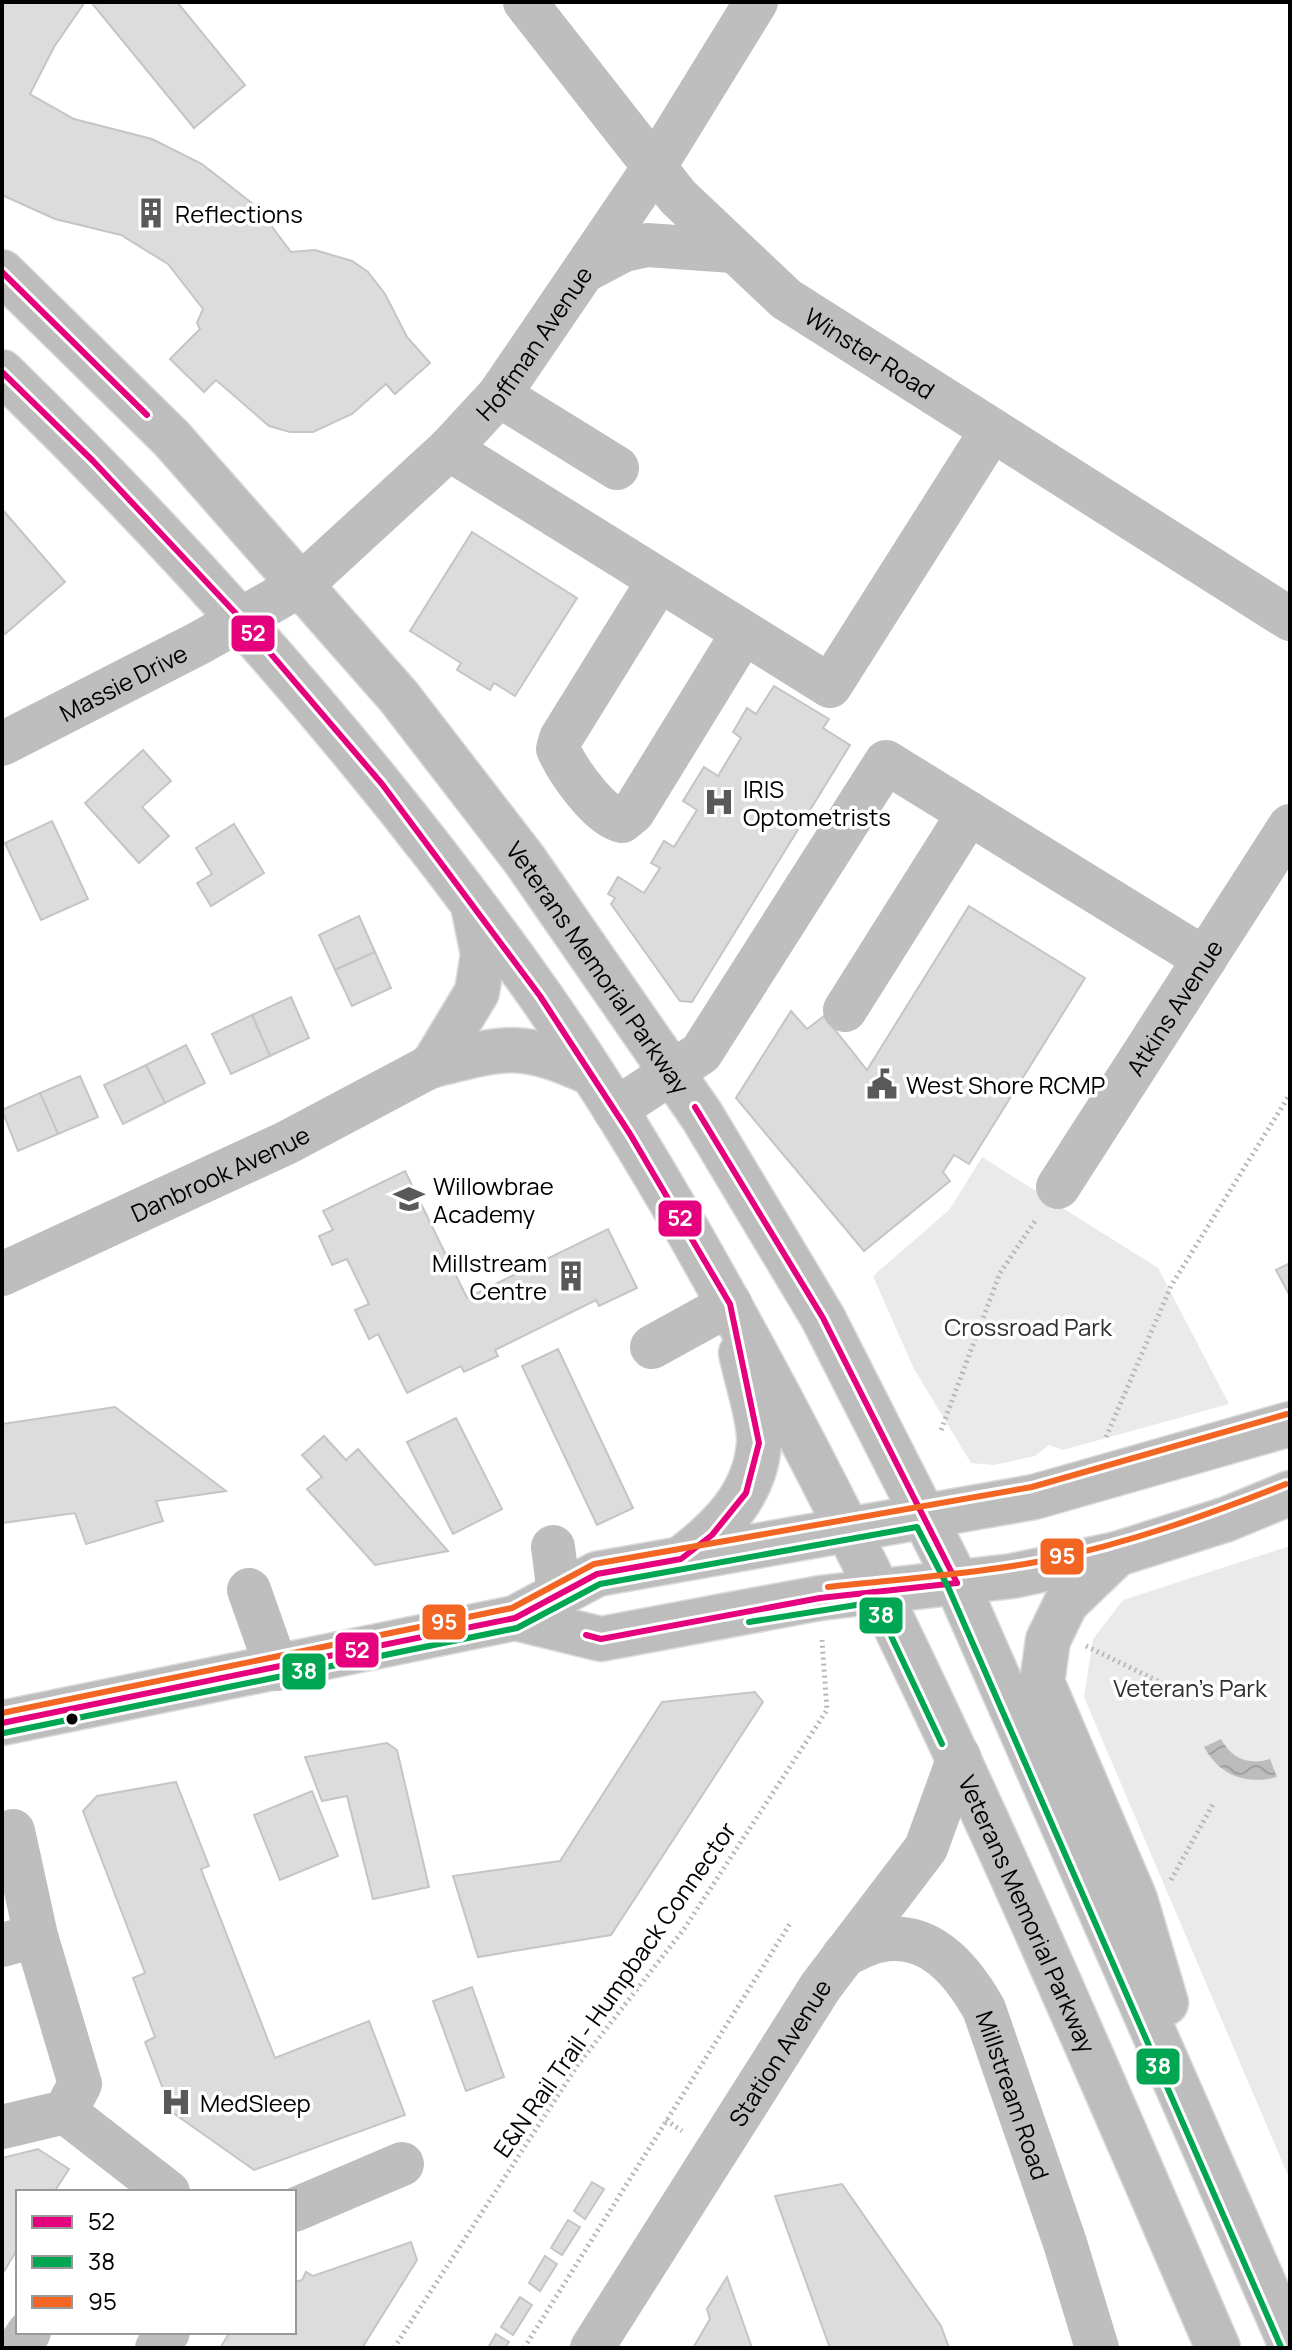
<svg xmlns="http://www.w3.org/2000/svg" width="1292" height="2350" viewBox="0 0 1292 2350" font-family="Manrope,sans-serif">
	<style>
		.green { fill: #eaeaea }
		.water { fill: url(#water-waves) }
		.building { fill: #dcdcdc; stroke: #c5c5c5; stroke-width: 2 }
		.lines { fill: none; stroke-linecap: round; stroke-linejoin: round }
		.major-casing { stroke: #dbdbdb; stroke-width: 47 }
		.path { stroke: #b8b8b8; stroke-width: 5; stroke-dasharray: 2 4; stroke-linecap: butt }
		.minor { stroke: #bebebe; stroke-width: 44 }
		.major { stroke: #bdbdbd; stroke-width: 44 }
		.bus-1-casing { stroke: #fff; stroke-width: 12 }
		.bus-2-casing { stroke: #fff; stroke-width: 12 }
		.bus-3-casing { stroke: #fff; stroke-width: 12 }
		.bus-1 { stroke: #e5007d; stroke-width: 6 }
		.bus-2 { stroke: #00a651; stroke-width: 6 }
		.bus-3 { stroke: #f26522; stroke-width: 6 }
		.bus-dot { fill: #000; stroke: #fff; stroke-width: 3 }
		.labels { text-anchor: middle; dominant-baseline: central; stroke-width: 7; stroke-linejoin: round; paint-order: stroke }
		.poi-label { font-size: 24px; fill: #000; stroke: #fff; text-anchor: start }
		.street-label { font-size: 24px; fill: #000; stroke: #fff }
		.park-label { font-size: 24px; fill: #2f2f2f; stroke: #fff }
		.line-badge { stroke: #fff; stroke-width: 3 }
		.badge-label { font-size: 22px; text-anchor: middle; font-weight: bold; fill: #fff }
	</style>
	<defs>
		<pattern id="water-waves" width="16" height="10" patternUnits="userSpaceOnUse" patternTransform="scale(2)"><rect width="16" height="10" fill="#bcbcbc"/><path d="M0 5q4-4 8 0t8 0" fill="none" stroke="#a0a0a0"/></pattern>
	</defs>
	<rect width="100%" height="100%" fill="#fff"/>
	<!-- green -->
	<g class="green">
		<path d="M982 1157 1158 1268 1229 1404 1063 1450 1049 1445 1035 1456 994 1465 971 1463 914 1369 873 1276 950 1209Z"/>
		<path d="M1290 1546V2180L1084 1697 1093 1639 1123 1600Z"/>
	</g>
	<!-- water -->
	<path class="water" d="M1221 1739C1231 1758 1249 1766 1270 1759L1277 1777C1246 1785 1220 1776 1204 1747Z"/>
	<!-- building -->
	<g class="building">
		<path d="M2 2H85L54 47 30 94 74 119 152 139 202 164 257 207 291 252 315 250 352 261 368 272 385 294 407 337 430 363 395 394 386 384 352 414 313 432H290L269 426 216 380 204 392 170 359 200 329 197 323 203 309 168 264 121 235 55 219 2 195Z"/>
		<path d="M91 2H177L245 85 194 128Z"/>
		<path d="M2 509 65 582 5 634 2 630Z"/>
		<path d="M472 532 577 598 515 696 494 683 490 690 457 670 461 663 410 631Z"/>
		<path d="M774 686 829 719 823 728 850 745 692 1002 680 1001 611 904 615 898 608 894 618 877 644 893 660 868 651 863 664 841 674 847 697 810 683 801 704 767 718 776 741 738 733 732 747 708 756 714Z"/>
		<path d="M143 750 171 781 142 807 169 836 139 863 85 803Z"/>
		<path d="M52 821 88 899 41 920 5 843Z"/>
		<path d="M234 824 264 873 211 906 197 883 212 874 196 848Z"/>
		<path d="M969 906 1085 978 969 1164 954 1155 943 1172 950 1181 864 1251 736 1098 791 1011 807 1029 824 1016 867 1070Z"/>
		<path d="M359 916 375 952 335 970 319 935Z"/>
		<path d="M375 952 391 988 352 1006 335 970Z"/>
		<path d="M291 997 309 1038 270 1056 252 1015Z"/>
		<path d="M252 1015 270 1056 231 1074 212 1034Z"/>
		<path d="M186 1045 205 1083 165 1103 146 1065Z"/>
		<path d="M146 1065 165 1103 123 1124 104 1085Z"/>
		<path d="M80 1076 98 1117 58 1134 40 1093Z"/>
		<path d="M40 1093 58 1134 18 1151 2 1110Z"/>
		<path d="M405 1171 467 1298 608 1229 637 1288 599 1306 596 1300 495 1350 498 1356 464 1372 461 1366 407 1393 378 1334 369 1339 355 1310 369 1304 347 1259 332 1265 319 1236 333 1230 323 1211Z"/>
		<path d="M1290 1263V1296L1276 1270Z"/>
		<path d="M558 1349 633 1508 597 1525 522 1366Z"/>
		<path d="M115 1407 226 1491 156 1501 163 1521 86 1544 75 1513 2 1523V1424Z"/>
		<path d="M456 1418 502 1509 453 1534 407 1442Z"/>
		<path d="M324 1436 346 1460 358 1449 448 1551 375 1565 307 1489 322 1477 302 1455Z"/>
		<path d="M755 1692 763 1702 611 1935 478 1957 453 1876 560 1861 662 1702Z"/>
		<path d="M387 1743 397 1750 429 1887 373 1899 347 1796 322 1801 305 1757Z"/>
		<path d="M176 1782 209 1866 201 1869 275 2058 369 2021 405 2115 254 2170 172 2112 145 2042 155 2037 133 1978 145 1973 83 1811 97 1796Z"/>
		<path d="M312 1791 338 1856 280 1880 254 1815Z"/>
		<path d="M472 1987 504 2077 466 2091 433 2001Z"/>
		<path d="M38 2149 69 2169 54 2192H18V2248L3 2273 2 2158Z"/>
		<path d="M592 2182 604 2189 585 2219 574 2211Z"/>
		<path d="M842 2184 941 2326 949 2348H830L775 2196Z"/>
		<path d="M568 2220 580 2227 562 2255 551 2248Z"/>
		<path d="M411 2242 417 2260 362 2348H220L230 2332H294V2282L302 2280 306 2272 313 2276Z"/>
		<path d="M545 2256 557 2264 540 2291 529 2283Z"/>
		<path d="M727 2277 752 2348H693L710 2319 707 2309Z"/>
		<path d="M520 2297 532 2305 513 2335 501 2327Z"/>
		<path d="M496 2334 509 2342 505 2348H488Z"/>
	</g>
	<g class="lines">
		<!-- major casing -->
		<g class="major-casing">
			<g id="major">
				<path id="s7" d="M2 272 172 439 399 697 524 859 702 1116 823 1318 950 1568 1290 2343"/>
				<path id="s8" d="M2 372C199 564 380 769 539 994 631 1125 710 1267 785 1408 947 1714 1081 2031 1218 2348"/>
				<path d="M433 1065 477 992 483 954 474 910"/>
				<path d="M433 1065C505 1047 521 1041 591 1073"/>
				<path d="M1117 1554 1066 1603 1048 1640 1042 1682 1135 1899 1166 2003"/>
				<path d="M682 1558C720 1529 755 1495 759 1444 761 1421 746 1378 741 1353"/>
				<path d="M515 1618 601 1639 820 1598 1012 1576 1117 1554 1227 1519 1290 1493"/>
				<path d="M2 1723 515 1618 597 1574 1034 1497 1290 1424"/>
			</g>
		</g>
		<!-- path -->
		<g class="path">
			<path d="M941 1430 1000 1273 1037 1218"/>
			<path d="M1106 1437 1171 1286 1290 1094"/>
			<path d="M1086 1646 1182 1693"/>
			<path d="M1171 1880 1213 1804"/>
			<path d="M666 2120 682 2131"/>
			<path d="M394 2348 577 2066 684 1929 827 1710 822 1640"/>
			<path d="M524 2348 791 1922"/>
		</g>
		<!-- minor -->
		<g class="minor">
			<path id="s1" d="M525 2 678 197 786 299 1290 619"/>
			<path d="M584 271 624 250 647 245 733 251"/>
			<path d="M499 395 617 468"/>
			<path d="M449 449 830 686 992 430"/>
			<path d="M659 580 561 738 558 749C568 771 599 816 622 821L633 812 743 633"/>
			<path id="s2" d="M2 744 201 642 301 585 449 449 499 395 655 166 756 2"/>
			<path d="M845 1010 969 813"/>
			<path d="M615 1110 701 1053 886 762 1205 959"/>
			<path id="s3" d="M1058 1187 1290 826"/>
			<path id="s4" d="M2 1274 286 1143 433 1065"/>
			<path d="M652 1347 730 1304"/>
			<path d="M553 1547 559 1594"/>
			<path d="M249 1590 277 1669"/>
			<path d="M13 1831 36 1936"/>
			<path d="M2 1945 36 1936 80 2084 65 2112 2 2127"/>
			<path id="s5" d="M844 1955C854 1951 866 1943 878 1941 929 1929 962 1970 984 2009L1065 2243 1097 2348"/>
			<path d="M65 2112 168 2192"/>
			<path d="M294 2210 402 2164"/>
			<path d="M18 2348 29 2332"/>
			<path d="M157 2348 168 2332"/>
			<path id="s6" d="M592 2348 821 1986 926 1848 959 1757"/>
		</g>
		<!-- major -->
		<use href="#major" class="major"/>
		<!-- bus-1 casing -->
		<g class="bus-1-casing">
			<g id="bus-1">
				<path d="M2 272 147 415"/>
				<path d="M2 372 93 461 242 620 382 784 540 996 630 1134 730 1304 759 1443 746 1493 712 1535 681 1559 597 1574 515 1618 2 1723"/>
				<path d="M695 1107 823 1318 957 1583"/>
				<path d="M586 1635 601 1639 820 1598 957 1583"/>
			</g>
		</g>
		<!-- bus-2 casing -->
		<g class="bus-2-casing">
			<g id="bus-2">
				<path d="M749 1622 875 1602 942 1744"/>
				<path d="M4 1733 517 1628 600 1584 917 1527 948 1587 1281 2347"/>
			</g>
		</g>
		<!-- bus-3 casing -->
		<g class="bus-3-casing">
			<g id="bus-3">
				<path d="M828 1587C901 1579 975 1574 1047 1560 1129 1543 1208 1515 1286 1484"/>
				<path d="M2 1713 512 1608 594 1564 1032 1487 1287 1414"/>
			</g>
		</g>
		<!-- bus-1 -->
		<use href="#bus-1" class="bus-1"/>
		<!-- bus-2 -->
		<use href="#bus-2" class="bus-2"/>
		<!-- bus-3 -->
		<use href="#bus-3" class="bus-3"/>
	</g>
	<!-- icons -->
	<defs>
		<g id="building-bare" transform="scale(2.4)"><path d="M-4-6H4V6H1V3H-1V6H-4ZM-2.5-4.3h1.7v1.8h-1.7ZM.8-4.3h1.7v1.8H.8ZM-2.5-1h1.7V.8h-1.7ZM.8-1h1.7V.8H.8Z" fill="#595959" stroke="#fff" stroke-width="2.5" paint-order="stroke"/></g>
		<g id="hospital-bare" transform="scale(2.4)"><path d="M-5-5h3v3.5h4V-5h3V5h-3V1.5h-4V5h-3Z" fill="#595959" stroke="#fff" stroke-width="2.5" paint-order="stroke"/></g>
		<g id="civic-bare" transform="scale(2.4)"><path d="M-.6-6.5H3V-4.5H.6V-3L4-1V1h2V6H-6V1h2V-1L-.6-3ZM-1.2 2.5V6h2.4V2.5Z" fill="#595959" stroke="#fff" stroke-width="2.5" paint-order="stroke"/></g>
		<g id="school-bare" transform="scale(2.4)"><path d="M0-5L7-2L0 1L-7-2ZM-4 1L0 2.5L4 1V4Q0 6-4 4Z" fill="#595959" stroke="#fff" stroke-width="2.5" paint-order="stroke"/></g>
	</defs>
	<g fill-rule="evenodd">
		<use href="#building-bare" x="151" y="213"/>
		<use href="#hospital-bare" x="719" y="802"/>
		<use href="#civic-bare" x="882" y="1084"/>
		<use href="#school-bare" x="409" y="1199"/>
		<use href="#building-bare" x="571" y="1276"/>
		<use href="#hospital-bare" x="176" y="2102"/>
	</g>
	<!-- markers -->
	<circle class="bus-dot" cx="72" cy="1719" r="7"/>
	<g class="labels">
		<!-- poi labels -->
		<g class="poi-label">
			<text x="175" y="213">Reflections</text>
			<text x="743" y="788">IRIS<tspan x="743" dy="28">Optometrists</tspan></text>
			<text x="906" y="1084">West Shore RCMP</text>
			<text x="433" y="1185">Willowbrae<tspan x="433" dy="28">Academy</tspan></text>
			<text x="547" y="1262" text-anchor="end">Millstream<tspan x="547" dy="28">Centre</tspan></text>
			<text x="200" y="2102">MedSleep</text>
		</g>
		<!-- street labels -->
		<g class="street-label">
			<text stroke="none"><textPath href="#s2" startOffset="676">Hoffman Avenue</textPath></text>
			<text stroke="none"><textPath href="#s1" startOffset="496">Winster Road</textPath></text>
			<text stroke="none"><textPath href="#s2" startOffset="136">Massie Drive</textPath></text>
			<text stroke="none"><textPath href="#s7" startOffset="918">Veterans Memorial Parkway</textPath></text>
			<text stroke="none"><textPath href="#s3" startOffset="214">Atkins Avenue</textPath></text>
			<text stroke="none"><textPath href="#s4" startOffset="240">Danbrook Avenue</textPath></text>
			<text stroke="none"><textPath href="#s8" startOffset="1866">Veterans Memorial Parkway</textPath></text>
			<text transform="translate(614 1989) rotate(-55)">E&amp;N Rail Trail - Humpback Connector</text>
			<text stroke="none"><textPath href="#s6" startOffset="350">Station Avenue</textPath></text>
			<text stroke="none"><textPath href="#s5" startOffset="264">Millstream Road</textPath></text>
		</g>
		<!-- park labels -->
		<g class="park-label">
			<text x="1028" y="1326">Crossroad Park</text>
			<text x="1190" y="1687">Veteran's Park</text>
		</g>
	</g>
	<g class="line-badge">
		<rect x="230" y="614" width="46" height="39" rx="8" fill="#e5007d"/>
		<rect x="657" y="1199" width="46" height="39" rx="8" fill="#e5007d"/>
		<rect x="1039" y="1537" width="46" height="39" rx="8" fill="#f26522"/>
		<rect x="858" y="1596" width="46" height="39" rx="8" fill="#00a651"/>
		<rect x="421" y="1603" width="46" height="38" rx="8" fill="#f26522"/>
		<rect x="334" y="1631" width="46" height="38" rx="8" fill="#e5007d"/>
		<rect x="281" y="1652" width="46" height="39" rx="8" fill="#00a651"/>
		<rect x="1135" y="2047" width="46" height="39" rx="8" fill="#00a651"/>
	</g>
	<g class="badge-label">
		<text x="253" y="641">52</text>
		<text x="680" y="1226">52</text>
		<text x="1062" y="1564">95</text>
		<text x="881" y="1623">38</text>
		<text x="444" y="1630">95</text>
		<text x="357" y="1658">52</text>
		<text x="304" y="1679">38</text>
		<text x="1158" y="2074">38</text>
	</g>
	<!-- border -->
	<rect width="1292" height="2350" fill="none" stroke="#000000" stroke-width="8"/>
	<!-- legend -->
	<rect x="16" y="2190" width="280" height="144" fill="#ffffff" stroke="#999999" stroke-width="2"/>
	<rect x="32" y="2216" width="40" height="12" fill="#e5007d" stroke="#999999" stroke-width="2"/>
	<text x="88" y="2230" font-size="24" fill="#000000">52</text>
	<rect x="32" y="2256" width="40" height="12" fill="#00a651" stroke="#999999" stroke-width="2"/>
	<text x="88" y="2270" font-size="24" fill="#000000">38</text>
	<rect x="32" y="2296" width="40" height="12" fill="#f26522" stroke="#999999" stroke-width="2"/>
	<text x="88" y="2310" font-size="24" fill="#000000">95</text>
</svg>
